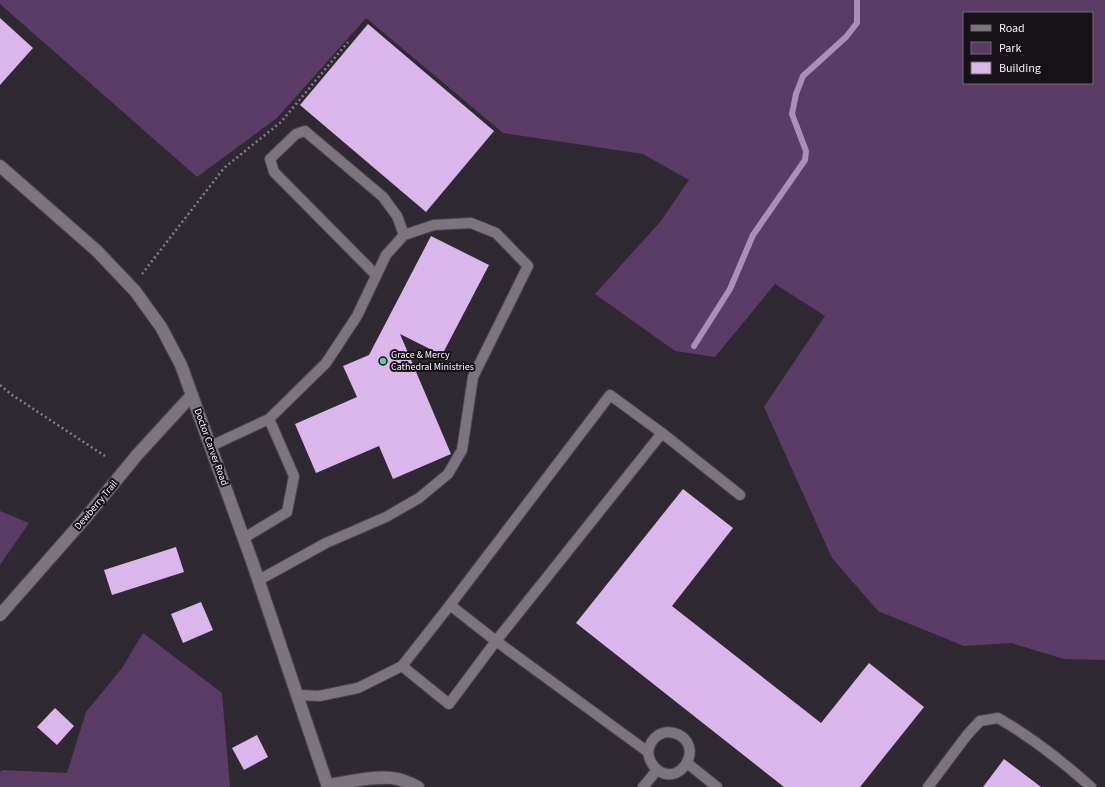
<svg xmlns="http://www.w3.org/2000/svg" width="1105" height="787" viewBox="0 0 1105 787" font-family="'Source Sans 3',sans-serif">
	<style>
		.green { fill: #5a3c67; fill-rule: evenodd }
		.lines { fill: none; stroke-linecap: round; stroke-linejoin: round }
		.stream { stroke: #a990b4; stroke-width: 6 }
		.building { fill: #dbb6ec }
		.service-casing { stroke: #4c474f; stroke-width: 12 }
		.minor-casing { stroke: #4c474f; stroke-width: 14 }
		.path { stroke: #847f87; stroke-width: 2.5; stroke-dasharray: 2 3; stroke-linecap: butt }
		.service { stroke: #7c7580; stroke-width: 10 }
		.minor { stroke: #7c7580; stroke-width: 12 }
		.poi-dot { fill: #4ed399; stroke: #151317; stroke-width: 1.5 }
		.labels { text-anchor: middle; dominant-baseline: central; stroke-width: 4; stroke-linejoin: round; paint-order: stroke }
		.poi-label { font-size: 10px; fill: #f5f1f7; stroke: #151317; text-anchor: start }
		.street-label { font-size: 10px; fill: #f5f1f7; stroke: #151317 }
	</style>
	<rect width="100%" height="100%" fill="#2f2932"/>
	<!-- green -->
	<g class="green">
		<path d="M0 0H1105V660L1064 659 1011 643 964 646 878 611 832 558 764 407 825 316 775 284 715 357 675 351 595 294 661 221 689 180 643 154 503 133 366 18 277 118 197 177 0 4ZM964 13H1092V83H964Z"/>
		<path d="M0 511 29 523 0 565Z"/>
		<path d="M143 633 222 693 230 787H0V772L2 770 67 773 86 712 122 668Z"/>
	</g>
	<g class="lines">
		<!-- stream -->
		<path class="stream" d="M694 346 730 289 753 235 805 160 806 151 792 114 796 94 803 76 846 37 857 23V0"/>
	</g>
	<!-- building -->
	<g class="building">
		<path d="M0 18 33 48 0 85Z"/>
		<path d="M368 24 494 131 426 212 300 105Z"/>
		<path d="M431 236 489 265 442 355 400 334 451 454 393 479 379 446 316 473 295 424 357 397 343 366 369 355Z"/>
		<path d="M683 489 733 528 672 606 821 723 869 663 924 707 860 787H784L576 623Z"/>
		<path d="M176 547 184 572 112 595 104 570Z"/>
		<path d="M201 602 213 630 183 643 171 614Z"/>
		<path d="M55 708 74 726 57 745 37 727Z"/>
		<path d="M257 735 268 757 244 770 232 748Z"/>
		<path d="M1004 759 1041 787H983Z"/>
	</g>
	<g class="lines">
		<!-- service casing -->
		<g class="service-casing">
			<g id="service">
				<path d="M376 275 274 172 270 159 296 134 305 131 383 197 397 216 404 235"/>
				<path d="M211 446 269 419 294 476 287 512 244 538"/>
				<path d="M259 580 326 543 386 517 419 498 448 474 462 450 473 377 528 266 496 233 471 223 434 225 404 235 386 255 357 316 326 363 269 419"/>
				<path d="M450 605 610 395 662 433"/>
				<path d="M298 695 319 696 358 688 402 666"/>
				<path d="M648 752C654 718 699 733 688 760 686 765 682 770 676 773 661 778 650 766 648 752L496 641 450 605 402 666 449 704 496 641 662 433 740 495"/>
				<path d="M687 763 717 787"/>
				<path d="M643 787 657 770"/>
				<path d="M928 787 967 735 980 721 998 718C1031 737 1062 761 1091 787"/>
			</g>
		</g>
		<!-- minor casing -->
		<g class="minor-casing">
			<g id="minor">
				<path d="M0 166 97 251 135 291 161 327 181 365 253 564 328 787"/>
				<path d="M0 615 87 516 137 455 192 395"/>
				<path d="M328 785C349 782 371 776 392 778 401 779 410 783 418 787"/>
			</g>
		</g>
		<!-- path -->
		<g class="path">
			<path d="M142 274 224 168 281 122 348 42"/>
			<path d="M0 385 12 395 105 456"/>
		</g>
		<!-- service -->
		<use href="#service" class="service"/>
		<!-- minor -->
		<use href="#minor" class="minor"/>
	</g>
	<!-- markers -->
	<circle class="poi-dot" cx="383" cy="361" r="4"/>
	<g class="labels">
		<!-- poi labels -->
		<g class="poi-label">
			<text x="391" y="355">Grace &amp; Mercy<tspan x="391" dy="12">Cathedral Ministries</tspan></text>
		</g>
		<!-- street labels -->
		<g class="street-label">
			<text transform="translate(211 447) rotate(70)">Doctor Carver Road</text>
			<text transform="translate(96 505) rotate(-50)">Dewberry Trail</text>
		</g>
	</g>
	<!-- legend -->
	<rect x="963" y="12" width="130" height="72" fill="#151317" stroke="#6f6c71"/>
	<rect x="971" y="25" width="20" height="6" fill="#7c7580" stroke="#6f6c71"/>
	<text x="999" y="32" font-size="12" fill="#f5f1f7">Road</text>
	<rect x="971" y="42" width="20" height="12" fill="#5a3c67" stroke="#6f6c71"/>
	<text x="999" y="52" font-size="12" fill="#f5f1f7">Park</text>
	<rect x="971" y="62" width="20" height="12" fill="#dbb6ec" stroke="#6f6c71"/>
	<text x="999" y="72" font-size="12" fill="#f5f1f7">Building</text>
</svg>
